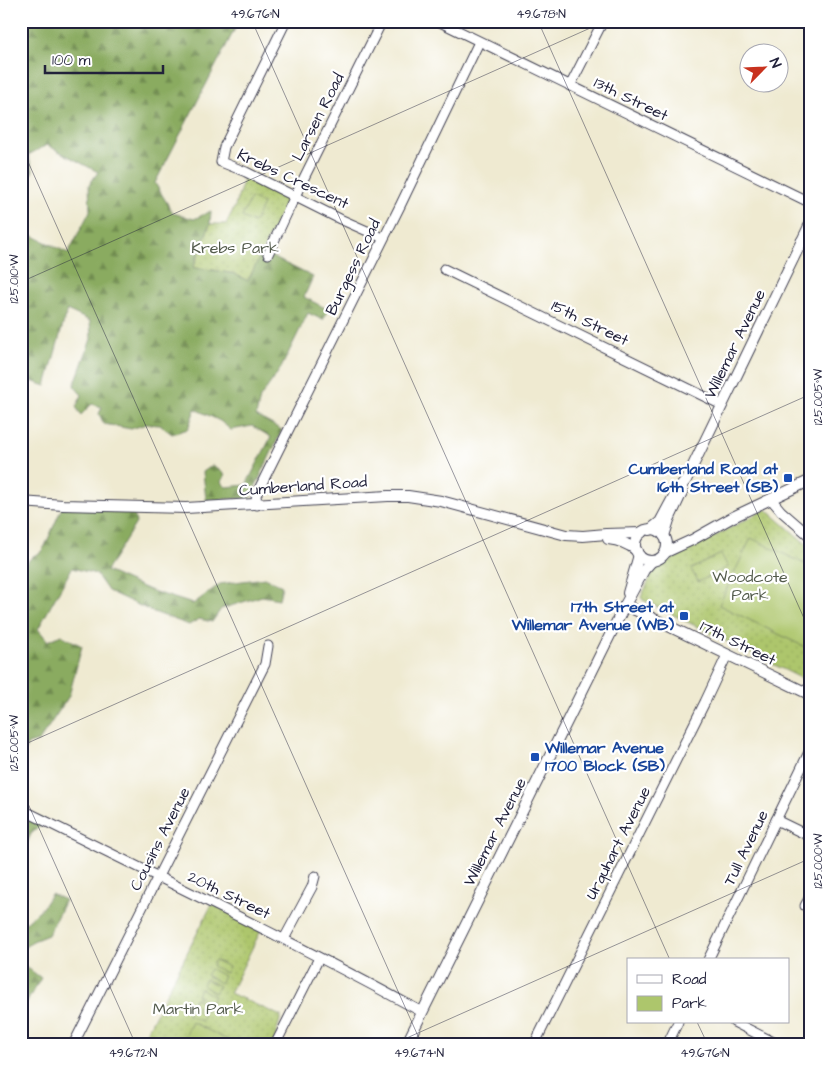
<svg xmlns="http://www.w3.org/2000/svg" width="832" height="1066" viewBox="0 0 832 1066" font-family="'Architects Daughter',sans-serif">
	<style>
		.green { fill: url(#green-dots); stroke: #687454 }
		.forest { fill: url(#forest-firs); stroke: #56664e }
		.pitch { fill: #adc66c; stroke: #687454 }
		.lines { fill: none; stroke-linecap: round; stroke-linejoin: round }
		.minor-casing { stroke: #414052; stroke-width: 11 }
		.tertiary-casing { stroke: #414052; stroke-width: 12 }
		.minor { stroke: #fff; stroke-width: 9 }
		.tertiary { stroke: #fff; stroke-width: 10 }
		.ticks { fill: none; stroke: #22223b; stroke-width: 1; stroke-opacity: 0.45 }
		.transit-dot { fill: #1a4fb4; stroke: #fff; stroke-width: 2 }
		.labels { text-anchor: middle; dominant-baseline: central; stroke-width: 4.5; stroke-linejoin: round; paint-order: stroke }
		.street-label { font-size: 16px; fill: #22223b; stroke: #fff }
		.park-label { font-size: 16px; fill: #535b4c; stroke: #fff }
		.transit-label { font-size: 16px; font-weight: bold; fill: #164399; stroke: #fff; text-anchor: end }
		.neatline { fill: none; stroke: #22223b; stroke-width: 2 }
		.ticks-label { font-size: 12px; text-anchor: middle; fill: #22223b }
	</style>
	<defs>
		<pattern id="green-dots" width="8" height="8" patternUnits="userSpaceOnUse" patternTransform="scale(1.25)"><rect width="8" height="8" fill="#adc66c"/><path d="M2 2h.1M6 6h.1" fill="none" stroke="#95aa5e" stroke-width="1.8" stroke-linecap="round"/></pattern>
		<pattern id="forest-firs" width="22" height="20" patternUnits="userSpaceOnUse" patternTransform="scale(1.25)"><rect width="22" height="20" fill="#8aab60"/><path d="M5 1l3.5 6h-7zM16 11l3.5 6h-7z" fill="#708b50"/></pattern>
	</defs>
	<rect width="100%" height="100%" fill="#fff"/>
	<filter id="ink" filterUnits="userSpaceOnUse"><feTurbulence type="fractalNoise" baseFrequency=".02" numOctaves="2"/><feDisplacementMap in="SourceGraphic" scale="10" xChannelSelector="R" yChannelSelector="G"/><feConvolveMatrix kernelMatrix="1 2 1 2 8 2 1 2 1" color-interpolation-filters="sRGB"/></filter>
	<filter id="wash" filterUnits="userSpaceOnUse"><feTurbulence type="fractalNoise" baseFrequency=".0096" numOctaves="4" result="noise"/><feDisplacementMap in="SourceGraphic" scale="20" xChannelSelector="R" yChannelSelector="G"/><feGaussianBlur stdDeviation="1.12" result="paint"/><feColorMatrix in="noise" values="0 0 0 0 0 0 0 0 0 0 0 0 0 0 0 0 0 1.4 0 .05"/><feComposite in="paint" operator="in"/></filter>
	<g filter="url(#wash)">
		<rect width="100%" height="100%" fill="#efead1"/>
		<!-- green -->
		<g class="green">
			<path d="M246 172 288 197 248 281 234 274 213 270 193 269 210 224H226L235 206Z"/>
			<path d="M766 509 811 548V683L643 600 641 597 655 568Z"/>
			<path d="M212 904 262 928 230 993 281 1016 273 1045H140Z"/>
		</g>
		<!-- forest -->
		<g class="forest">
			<path d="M21 21H239L155 183 173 213 194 219 211 211 210 224 193 268 213 270 235 274 248 281 262 252 313 277 304 297 329 310 323 320 308 313 281 368 260 398 256 416 282 430 250 498 206 500 203 472 213 465 225 475 221 482 226 487 246 485 271 437 252 426 231 430 220 421 195 409 188 429 172 434 160 425 146 424 131 429 104 424 99 414 102 407 92 404 81 415 76 407 82 395 74 386 91 339 90 321 67 310 46 386 25 379 21 386V230L68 253 90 211 89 185 98 172 47 145 28 155 33 170 26 188H21Z"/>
			<path d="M63 505 133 507 136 523 106 571 149 590 193 604 220 584 265 578 282 586 279 599 262 596 221 609 212 622 199 619 189 625 151 611 108 591 96 574 72 568 38 629 48 641 61 635 82 646 69 696 39 741 28 744 21 757V573L27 562 33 556 40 553 45 546Z"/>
			<path d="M21 809 46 821 31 834 21 857Z"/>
			<path d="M51 894 65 900 48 935 33 941 21 950V921L25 923 42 908Z"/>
			<path d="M21 963 41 978 21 1012Z"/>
		</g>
		<!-- pitch -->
		<g class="pitch">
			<path d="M251 198 263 204 254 223 242 217Z"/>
			<path d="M751 538 811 567V650L719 605Z"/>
			<path d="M721 554 728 567 698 582 691 569Z"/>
			<path d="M215 960 229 967 226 973 212 966Z"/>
			<path d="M210 969 224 976 220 983 206 975Z"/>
			<path d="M205 979 219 986 215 993 202 985Z"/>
			<path d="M200 988 214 996 211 1002 197 995Z"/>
			<path d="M195 998 209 1005 206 1011 192 1004Z"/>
			<path d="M190 1007 204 1015 201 1021 187 1014Z"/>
			<path d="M192 1022 237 1045H183V1041Z"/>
		</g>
	</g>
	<g filter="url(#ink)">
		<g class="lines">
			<!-- minor casing -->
			<g class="minor-casing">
				<g id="minor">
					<path d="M286 21 224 147 221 162 246 172 340 219 383 238"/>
					<path d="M438 21 811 203"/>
					<path d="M570 86 603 21"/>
					<path d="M801 241 811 246"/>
					<path d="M268 254 295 196 382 21"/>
					<path d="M444 269 722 405"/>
					<path d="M771 499 781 511 811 537"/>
					<path d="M257 505 256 495 401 204 479 42"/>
					<path d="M21 809C155 876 291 940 422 1012"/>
					<path d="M776 820 811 837"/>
					<path d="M805 906 811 895"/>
					<path d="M284 939 312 887 315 876"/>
					<path d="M708 960 811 748"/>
					<path d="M734 1022 779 1045"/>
					<path d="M73 1045 265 664 268 646"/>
					<path d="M275 1045 319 958"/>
					<path d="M534 1045 705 702 727 655"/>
					<path d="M667 1045 678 1022"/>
				</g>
			</g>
			<!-- tertiary casing -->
			<g class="tertiary-casing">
				<g id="tertiary">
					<path d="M21 502 63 505 186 508 388 496H408L441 501 566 535 583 536 606 534 641 533"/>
					<circle cx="651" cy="545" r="16"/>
					<path d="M650 530 660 522 675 494 686 480 811 222"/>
					<path d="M664 536 669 520 683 490"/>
					<path d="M608 539C619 540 628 543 637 551"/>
					<path d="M666 552 692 540 733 517 811 480"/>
					<path d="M628 593 639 555"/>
					<path d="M625 605 811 695"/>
					<path d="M406 1045 625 605 644 570 652 561"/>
				</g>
			</g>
			<!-- minor -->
			<use href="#minor" class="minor"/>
			<!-- tertiary -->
			<use href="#tertiary" class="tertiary"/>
		</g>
	</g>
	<!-- ticks -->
	<path class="ticks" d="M252 21 670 960M538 21 811 634M21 146 422 1045M21 282 606 21M21 746 811 394M21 788 136 1045M697 1022 708 1045M391 1045 811 858"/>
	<!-- markers -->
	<g class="transit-dot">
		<rect x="783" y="473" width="10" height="10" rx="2.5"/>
		<rect x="679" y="611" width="10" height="10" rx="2.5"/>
		<rect x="530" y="752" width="10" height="10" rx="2.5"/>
	</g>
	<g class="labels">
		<!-- street labels -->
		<g class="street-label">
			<text transform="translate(631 99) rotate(26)">13th Street</text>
			<text transform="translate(318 117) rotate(-63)">Larsen Road</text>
			<text transform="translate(293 179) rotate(25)">Krebs Crescent</text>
			<text transform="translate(353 267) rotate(-64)">Burgess Road</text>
			<text transform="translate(590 323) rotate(26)">15th Street</text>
			<text transform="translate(735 344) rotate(-64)">Willemar Avenue</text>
			<text transform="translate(303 486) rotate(-4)">Cumberland Road</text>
			<text transform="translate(738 643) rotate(26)">17th Street</text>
			<text transform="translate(495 832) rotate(-63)">Willemar Avenue</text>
			<text transform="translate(160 839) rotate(-63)">Cousins Avenue</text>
			<text transform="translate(618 843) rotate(-63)">Urquhart Avenue</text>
			<text transform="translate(746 848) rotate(-64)">Tull Avenue</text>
			<text transform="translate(229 895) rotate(26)">20th Street</text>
		</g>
		<!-- park labels -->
		<g class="park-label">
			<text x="235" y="248">Krebs Park</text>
			<text x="750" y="577">Woodcote<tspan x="750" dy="18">Park</tspan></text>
			<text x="198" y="1009">Martin Park</text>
		</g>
		<!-- transit labels -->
		<g class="transit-label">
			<text x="778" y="469">Cumberland Road at<tspan x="778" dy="18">16th Street (SB)</tspan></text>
			<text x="674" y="607">17th Street at<tspan x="674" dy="18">Willemar Avenue (WB)</tspan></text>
			<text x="545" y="748" text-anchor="start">Willemar Avenue<tspan x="545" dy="18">1700 Block (SB)</tspan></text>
		</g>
	</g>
	<!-- margin -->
	<rect width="832" height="1066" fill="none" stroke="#fff" stroke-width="55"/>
	<!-- legend -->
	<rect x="627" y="958" width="162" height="65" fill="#ffffff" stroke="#a7a7b1"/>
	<rect x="637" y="975" width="25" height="8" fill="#ffffff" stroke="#a7a7b1"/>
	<text x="672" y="984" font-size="15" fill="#22223b">Road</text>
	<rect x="637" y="996" width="25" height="15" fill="#adc66c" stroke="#a7a7b1"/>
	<text x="672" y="1008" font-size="15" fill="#22223b">Park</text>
	<!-- north arrow -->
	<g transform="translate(764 68) rotate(66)"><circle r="24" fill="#ffffff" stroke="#a7a7b1"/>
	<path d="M0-4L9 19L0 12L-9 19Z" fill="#c8321e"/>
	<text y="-8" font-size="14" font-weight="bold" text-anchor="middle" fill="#22223b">N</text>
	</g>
	<!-- scale -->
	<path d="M45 65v8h118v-8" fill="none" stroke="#22223b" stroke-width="2.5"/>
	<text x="52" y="65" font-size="15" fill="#22223b" stroke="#ffffff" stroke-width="4" paint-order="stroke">100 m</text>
	<rect x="28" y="28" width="776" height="1010" class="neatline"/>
	<g class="ticks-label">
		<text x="255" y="18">49.676°N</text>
		<text x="541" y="18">49.678°N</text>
		<text transform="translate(14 279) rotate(-90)" y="4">125.010°W</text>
		<text transform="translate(818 397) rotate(-90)" y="4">125.005°W</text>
		<text transform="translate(14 743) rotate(-90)" y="4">125.005°W</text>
		<text transform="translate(818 861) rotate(-90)" y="4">125.000°W</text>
		<text x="133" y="1057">49.672°N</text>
		<text x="419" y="1057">49.674°N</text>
		<text x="705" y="1057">49.676°N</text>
	</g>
</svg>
